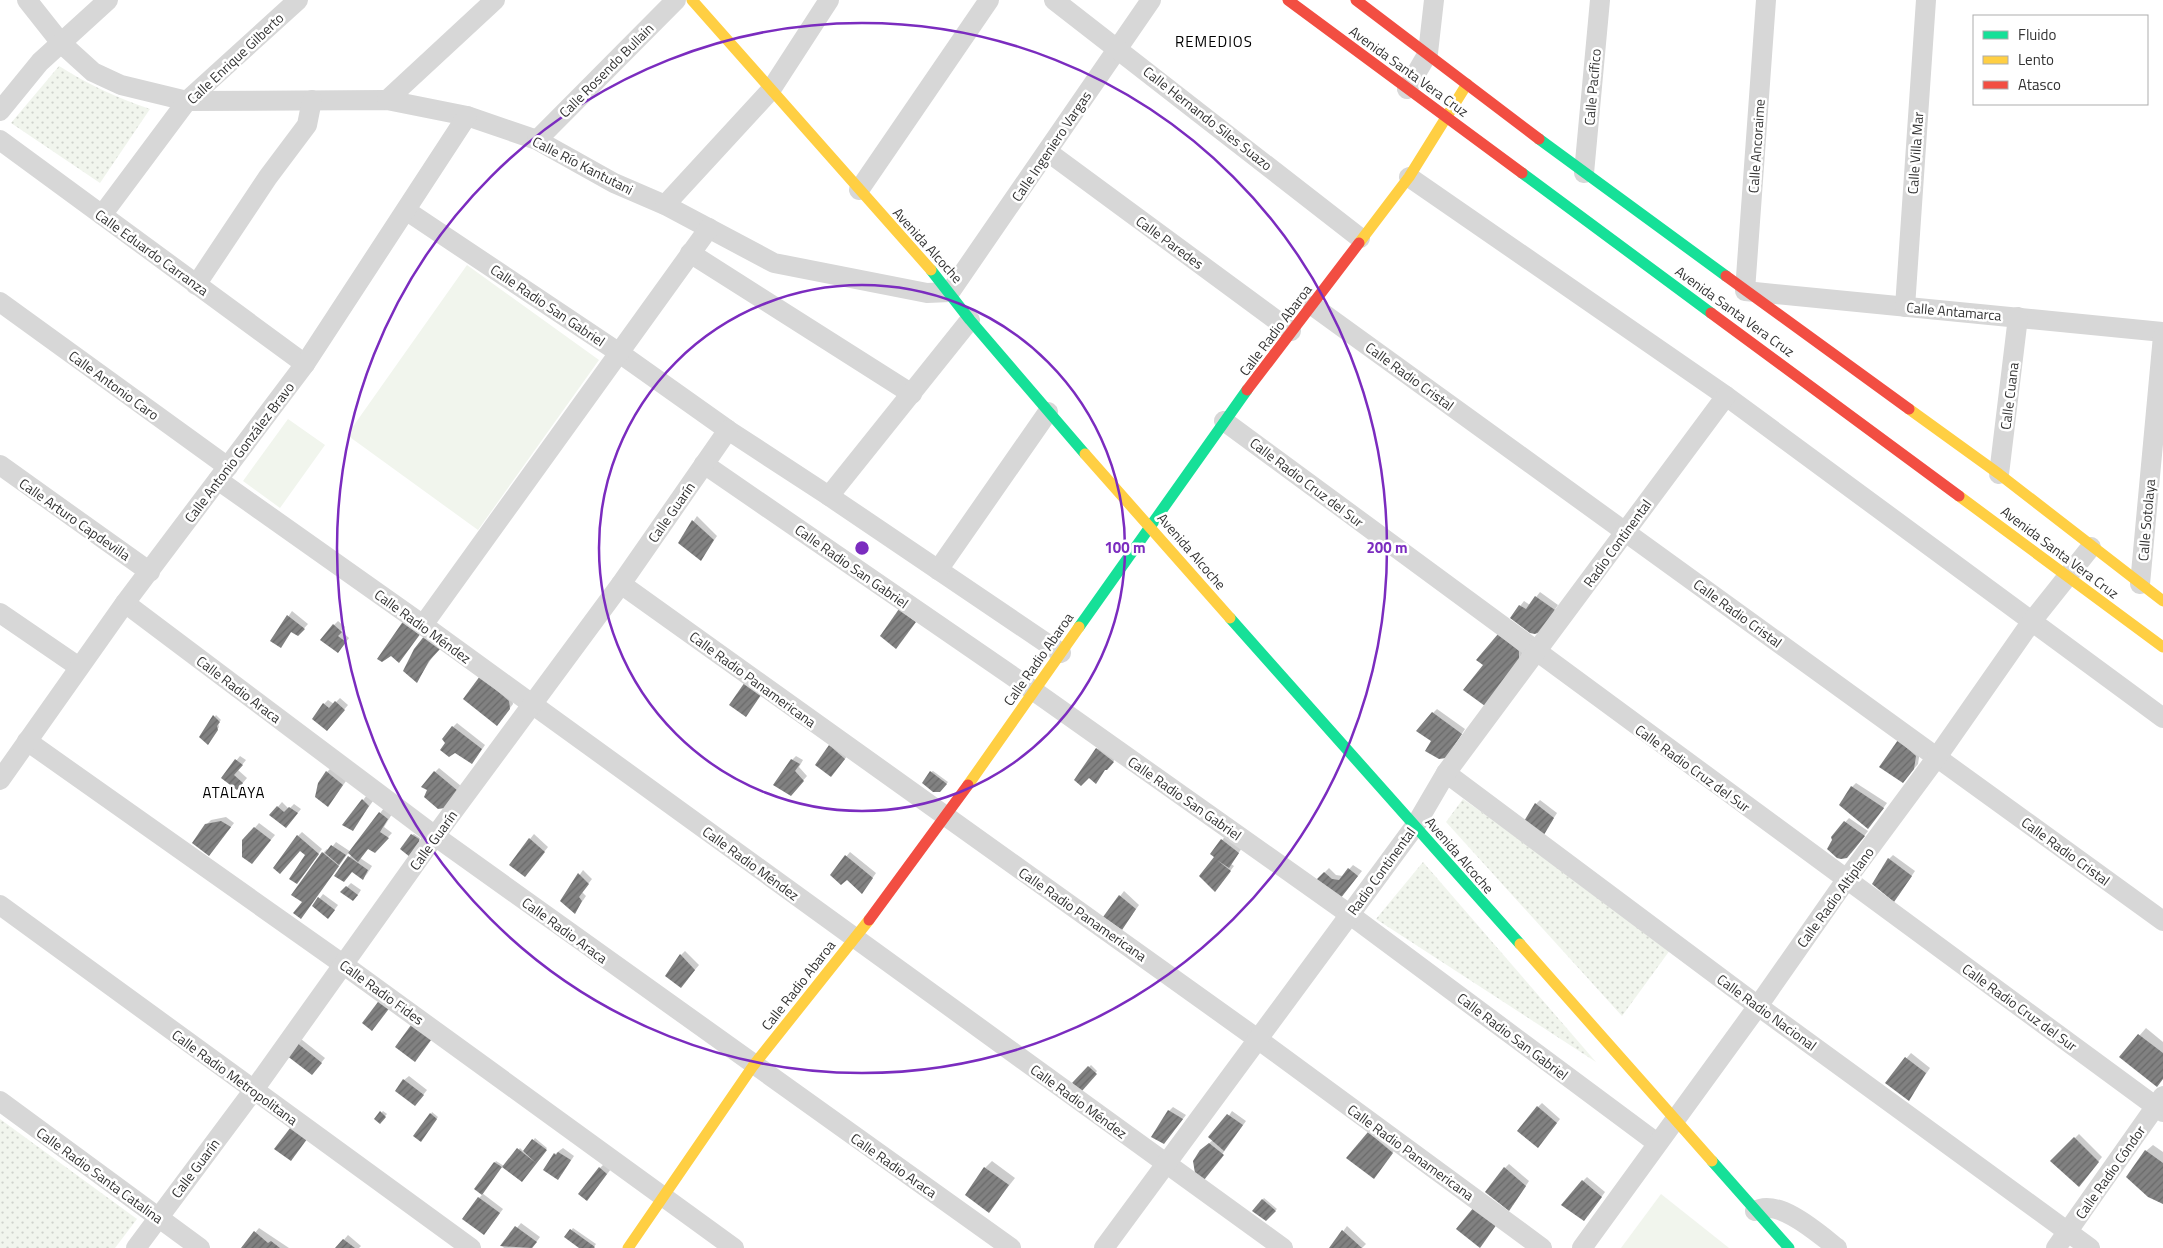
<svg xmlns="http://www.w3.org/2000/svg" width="2163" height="1248" viewBox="0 0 2163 1248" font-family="'Titillium Web',sans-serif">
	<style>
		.green { fill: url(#green-dots) }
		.pitch { fill: #f1f5ed }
		.shadow { fill: #0003 }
		.building { fill: url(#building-hatch) }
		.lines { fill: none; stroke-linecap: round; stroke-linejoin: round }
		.street { stroke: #d7d7d7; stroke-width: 20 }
		.fast { stroke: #16e098; stroke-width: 11 }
		.slow { stroke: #ffcf43; stroke-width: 11 }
		.jam { stroke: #f24e42; stroke-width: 11 }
		.ring { fill: none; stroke: #7b2cbf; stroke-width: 2.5 }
		.labels { text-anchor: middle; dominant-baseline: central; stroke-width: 5; stroke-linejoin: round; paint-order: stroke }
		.street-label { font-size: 14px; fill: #333; stroke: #fff }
		.neighbourhood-label { font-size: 15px; letter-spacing: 1px; fill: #000; stroke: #fff }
		.centre { fill: #7b2cbf; stroke: #fff; stroke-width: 2.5 }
		.ring-label { font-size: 15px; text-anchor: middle; font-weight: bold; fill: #7b2cbf; stroke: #fff; stroke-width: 5; stroke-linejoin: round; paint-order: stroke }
	</style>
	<defs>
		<pattern id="green-dots" width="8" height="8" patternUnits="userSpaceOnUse" patternTransform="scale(1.25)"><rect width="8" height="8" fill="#f1f5ed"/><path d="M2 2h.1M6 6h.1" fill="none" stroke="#cfd2cc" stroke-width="1.8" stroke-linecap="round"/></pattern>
		<pattern id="building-hatch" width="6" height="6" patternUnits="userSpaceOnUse" patternTransform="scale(1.25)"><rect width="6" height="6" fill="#818181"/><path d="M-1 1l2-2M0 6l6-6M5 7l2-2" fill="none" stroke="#6a6a6a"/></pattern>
	</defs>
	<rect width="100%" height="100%" fill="#fff"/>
	<!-- green -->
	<g class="green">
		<path d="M59 66C89 85 117 98 150 109L100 183 11 123Z"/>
		<path d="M1463 799 1673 946 1622 1016 1446 822Z"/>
		<path d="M1423 862 1596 1062 1376 919Z"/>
		<path d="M0 1119 137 1219 115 1248H0Z"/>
	</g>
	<!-- pitch -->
	<g class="pitch">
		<path d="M467 265 599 360 478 530 347 435Z"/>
		<path d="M288 419 325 445 280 508 243 481Z"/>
		<path d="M1661 1194 1729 1248H1621Z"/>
	</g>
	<!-- shadow -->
	<g class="shadow">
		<path d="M697 516 717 536 701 559 679 543Z"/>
		<path d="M1540 592 1558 605 1540 631 1511 618 1524 601 1530 605Z"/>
		<path d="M292 611 308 624 298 635 292 631 281 646 272 641Z"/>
		<path d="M338 621 345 627 341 631 349 638 342 647 334 625Z"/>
		<path d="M1503 630 1523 653 1489 701 1485 665Z"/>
		<path d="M433 656 417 681 404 671Z"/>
		<path d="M481 676 512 697 513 704 501 720Z"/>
		<path d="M340 698 348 705 331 725 324 704 328 700 334 704Z"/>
		<path d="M1437 709 1465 729 1450 752 1432 741 1433 713Z"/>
		<path d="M216 715 221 720 218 723 219 727 209 741 200 737Z"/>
		<path d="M457 723 485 745 476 758 453 727Z"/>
		<path d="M1899 741 1920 751 1918 764 1907 777Z"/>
		<path d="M834 742 849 754 835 771 816 765Z"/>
		<path d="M1101 745 1117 757 1111 764 1097 749Z"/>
		<path d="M240 756 246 760 238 770 247 778 241 785 222 778Z"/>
		<path d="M796 756 803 760 799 767 807 776 795 790 792 760Z"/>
		<path d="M331 768 346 781 332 801 327 772Z"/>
		<path d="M439 768 461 786 449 802 435 772Z"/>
		<path d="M933 771 948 782 940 791 931 772Z"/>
		<path d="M1856 783 1887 803 1872 823 1852 787Z"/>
		<path d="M367 795 373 801 352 830 344 825Z"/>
		<path d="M1540 800 1557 813 1542 836 1536 804Z"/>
		<path d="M282 802 289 809 294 804 301 809 290 822 271 815Z"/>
		<path d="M384 808 392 814 384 827 392 833 375 851 369 848 360 858 372 866 367 874 363 878 352 871 336 876 352 854 349 852 302 916 303 902 323 853 327 849 329 851 336 842 351 852Z"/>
		<path d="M226 817 234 823 209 855 206 825 211 820Z"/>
		<path d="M1849 818 1868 831 1851 853 1832 837Z"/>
		<path d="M259 823 275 835 252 863 243 841Z"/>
		<path d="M302 832 322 849 301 878 307 854 298 836Z"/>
		<path d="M414 834 420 838V844L412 835Z"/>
		<path d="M534 834 548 847 529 871 530 839Z"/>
		<path d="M1226 835 1242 848 1231 864 1234 866 1219 886 1216 857 1212 854Z"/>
		<path d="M850 852 876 873 862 893 847 879 831 875Z"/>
		<path d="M1893 855 1915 871 1898 896 1889 859Z"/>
		<path d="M1353 865 1362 871 1340 898 1317 880 1329 868 1336 875 1343 876Z"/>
		<path d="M583 870 592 879 582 892 586 896 575 912 562 901Z"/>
		<path d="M351 883 361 890 357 896 342 892Z"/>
		<path d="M1124 891 1139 905 1122 929 1105 916Z"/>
		<path d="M323 894 338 905 332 913 314 906Z"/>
		<path d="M685 951 699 965 685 982 681 955Z"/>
		<path d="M2146 1028 2163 1042V1079L2121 1057Z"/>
		<path d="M301 1039 325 1058 316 1069 288 1055Z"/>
		<path d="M1911 1053 1930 1068 1909 1099 1886 1082Z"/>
		<path d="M1091 1065 1097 1071 1082 1089 1074 1083Z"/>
		<path d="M409 1076 427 1090 419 1100 404 1080Z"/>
		<path d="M1542 1103 1560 1119 1538 1147V1107Z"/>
		<path d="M1173 1107 1186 1115 1168 1138 1169 1111Z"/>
		<path d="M383 1111 387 1114 380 1122 376 1119Z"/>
		<path d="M1232 1111 1246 1121 1208 1174 1206 1146 1213 1140Z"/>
		<path d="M432 1112 438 1117 422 1138 431 1114Z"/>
		<path d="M1373 1128 1396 1148 1374 1178Z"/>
		<path d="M2079 1134 2102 1157 2083 1181 2052 1161Z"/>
		<path d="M535 1138 547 1148 526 1176 522 1180 502 1166 482 1193 503 1209 488 1229 479 1198 483 1194 476 1189 496 1161 504 1166 520 1148 524 1152Z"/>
		<path d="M2153 1145 2163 1152V1204L2146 1151Z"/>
		<path d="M563 1148 574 1156 562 1174 555 1154Z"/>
		<path d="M992 1161 1015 1178 989 1211 985 1168Z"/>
		<path d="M604 1164 611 1169 591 1195 600 1168Z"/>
		<path d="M1509 1164 1529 1181 1513 1205 1505 1168Z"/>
		<path d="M1587 1177 1605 1192 1588 1216 1583 1181Z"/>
		<path d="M1264 1198 1277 1209 1266 1219 1253 1211Z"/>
		<path d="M521 1223 540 1237 532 1248H504L502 1246Z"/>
		<path d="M1347 1226 1366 1244 1362 1248H1331Z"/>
		<path d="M259 1228 289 1248H242Z"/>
		<path d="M573 1228 596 1244 593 1248H581L566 1237Z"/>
		<path d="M348 1235 361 1246 359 1248H337Z"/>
	</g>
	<!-- building -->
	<g class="building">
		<path d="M692 520 714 540 701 561 678 543Z"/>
		<path d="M1535 596 1555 610 1540 632 1535 634 1530 633 1510 618 1519 605 1526 609Z"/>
		<path d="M899 609 916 622 896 649 880 636Z"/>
		<path d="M287 615 305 629 298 636 291 632 281 648 270 641Z"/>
		<path d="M404 620 421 633 399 663 391 656 382 662 377 659Z"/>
		<path d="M333 624 342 632 338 636 346 642 338 653 320 640Z"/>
		<path d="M1498 634 1519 651V659L1485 706 1463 690 1483 665 1476 660Z"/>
		<path d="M425 635 441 648 429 661 417 683 403 671 414 649Z"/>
		<path d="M480 676 509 701 510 709 497 726 463 699Z"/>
		<path d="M745 682 761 695 746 717 729 705Z"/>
		<path d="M335 701 345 710 327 731 312 719 323 703 329 708Z"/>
		<path d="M1432 712 1462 734 1446 758 1439 759 1425 751 1431 741 1416 731Z"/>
		<path d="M213 715 220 722 217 726 218 730 208 745 199 737Z"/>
		<path d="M452 726 482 749 472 764 455 753 449 757 440 750 445 743 442 739Z"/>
		<path d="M1898 740 1916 756 1914 769 1903 783 1879 767Z"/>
		<path d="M829 745 845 759 831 777 815 765Z"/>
		<path d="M1096 748 1114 762 1107 770H1105L1096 784 1089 778 1081 786 1074 780Z"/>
		<path d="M235 759 243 765 234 775 243 783 237 790 221 778Z"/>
		<path d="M791 759 800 764 795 771 804 781 791 796 773 785Z"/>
		<path d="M326 771 343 785 328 807 315 797 318 783Z"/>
		<path d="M434 771 458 791 445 808 438 809 424 797 427 790 421 787Z"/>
		<path d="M930 771 947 784 940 792H933L922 783Z"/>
		<path d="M1851 786 1884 808 1868 829 1839 805Z"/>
		<path d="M362 799 369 806 353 831 342 825Z"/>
		<path d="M1535 803 1554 818 1542 838 1523 823Z"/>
		<path d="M277 806 284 812 289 807 298 813 286 828 269 815Z"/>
		<path d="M379 812 388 819 380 832 389 838 375 853 368 849 358 862 348 853Z"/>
		<path d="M221 821 231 827 209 856 192 843 205 824Z"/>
		<path d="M1844 821 1865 836 1847 858 1841 859 1837 858 1827 849 1832 840 1831 837Z"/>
		<path d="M254 827 271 840 252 864 242 857V840Z"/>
		<path d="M411 834 419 839V846L410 857 400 849Z"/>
		<path d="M297 835 319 854 297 884 289 879 305 855 300 851 280 874 273 868Z"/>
		<path d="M529 838 545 852 525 877 509 865Z"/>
		<path d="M1221 839 1239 853 1229 868 1217 860 1231 871 1215 892 1199 876 1214 857 1210 854Z"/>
		<path d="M331 845 346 855 339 865 325 853Z"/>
		<path d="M322 852 339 866 301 919 293 913 302 902 291 895Z"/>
		<path d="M845 855 873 878 862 894 847 880 841 885 830 875Z"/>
		<path d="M348 856 368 870 363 880 352 872 344 882 334 876Z"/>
		<path d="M1888 858 1912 876 1894 902 1872 884Z"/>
		<path d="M1348 868 1358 876 1340 899 1316 880 1324 872 1332 879 1339 880Z"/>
		<path d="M578 873 589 884 579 897 582 901 575 914 560 901Z"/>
		<path d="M346 886 358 895 353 901 340 892Z"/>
		<path d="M1119 895 1136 909 1122 930 1103 917Z"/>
		<path d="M318 897 335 910 328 919 312 906Z"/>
		<path d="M680 954 695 970 681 988 665 976Z"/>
		<path d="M381 998 391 1006 372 1031 362 1023Z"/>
		<path d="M414 1021 434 1036 415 1062 395 1047Z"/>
		<path d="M2138 1034 2163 1053V1079L2157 1087 2119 1057Z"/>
		<path d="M296 1042 322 1063 312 1075 286 1055Z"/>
		<path d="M1905 1057 1926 1073 1909 1101 1885 1083Z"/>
		<path d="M1088 1066 1097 1074 1082 1091 1072 1083Z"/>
		<path d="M403 1079 424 1095 415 1106 395 1091Z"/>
		<path d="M1537 1106 1557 1123 1538 1148 1517 1131Z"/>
		<path d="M1168 1110 1183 1119 1164 1144 1151 1137Z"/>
		<path d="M380 1111 386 1117 380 1124 374 1119Z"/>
		<path d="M430 1113 437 1119 421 1142 413 1136Z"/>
		<path d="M1227 1114 1243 1125 1224 1151 1208 1137Z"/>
		<path d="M294 1123 310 1135 291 1161 274 1149Z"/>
		<path d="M1368 1132 1393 1153 1374 1179 1346 1158Z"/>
		<path d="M2074 1137 2099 1162 2079 1187 2050 1161Z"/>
		<path d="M532 1139 547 1150 522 1182 502 1167 517 1148 536 1163 523 1151Z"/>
		<path d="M1209 1143 1224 1155 1204 1180 1195 1173 1193 1161 1200 1150Z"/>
		<path d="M2145 1150 2163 1163V1204L2148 1197 2126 1177Z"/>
		<path d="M558 1152 571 1160 558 1180 543 1170 554 1153 556 1155Z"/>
		<path d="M494 1162 502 1167 482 1195 474 1189Z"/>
		<path d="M599 1167 607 1174 587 1201 578 1194Z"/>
		<path d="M984 1167 1009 1185 989 1213 965 1195Z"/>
		<path d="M1504 1167 1526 1186 1509 1211 1485 1192Z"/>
		<path d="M1582 1180 1602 1197 1584 1221 1561 1205Z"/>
		<path d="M478 1197 500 1213 484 1235 462 1219Z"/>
		<path d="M1262 1199 1276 1211 1266 1221 1252 1211Z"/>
		<path d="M1474 1207 1497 1224 1480 1248 1456 1229Z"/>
		<path d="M515 1226 537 1242 532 1248 500 1246Z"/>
		<path d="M570 1229 595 1247 594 1248H579L564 1237Z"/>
		<path d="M1342 1230 1362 1248H1329Z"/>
		<path d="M254 1231 268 1243 271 1241 280 1248H241Z"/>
		<path d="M343 1239 355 1248H335Z"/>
	</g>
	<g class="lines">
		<!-- street -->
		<g class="street">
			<path d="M27 0 61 43 93 72 121 85 187 101 387 100 467 116 537 140 614 183 665 205 774 263 927 293 950 292 1151 0"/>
			<path d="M1054 0 1360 238"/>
			<path d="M1766 0 1745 291 2163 332"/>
			<path d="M1407 89 1428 53 1434 0"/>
			<path d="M387 100 495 0"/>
			<path d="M0 111 40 62 108 0"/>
			<path d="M0 140 305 364"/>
			<path d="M537 140 676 0"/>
			<path d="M1048 152 1291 331"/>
			<path d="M1584 173 1600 0"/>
			<path d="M1409 177 1726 396 2163 718"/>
			<path d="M859 190 989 0"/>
			<path d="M665 205 770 91 829 0"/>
			<path d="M407 211 618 352 728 430 829 496 1061 653"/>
			<path d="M102 215 187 101 298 0"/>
			<path d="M690 253 912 394"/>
			<path d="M196 285 268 177 307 125 312 100"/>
			<path d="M0 302 228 467"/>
			<path d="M1313 306 2163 921"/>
			<path d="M1905 307 1926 0"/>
			<path d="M1224 421 2163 1112"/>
			<path d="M704 464 1034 691 1349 914 1657 1143"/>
			<path d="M0 465 150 572"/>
			<path d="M1999 474 2018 317"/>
			<path d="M218 480 423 625 1283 1248"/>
			<path d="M829 496 970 320"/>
			<path d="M938 570 1048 412"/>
			<path d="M621 584 1259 1040 1542 1248"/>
			<path d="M2140 584 2163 336"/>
			<path d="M125 603 435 836 1011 1248"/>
			<path d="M0 613 79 667"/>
			<path d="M423 625 709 228"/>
			<path d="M27 741 344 965 734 1248"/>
			<path d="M1446 773 1758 1006 2090 1248"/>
			<path d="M0 780 125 603 305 364 467 116"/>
			<path d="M0 905 471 1248"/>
			<path d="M0 1101 200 1248"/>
			<path d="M1755 1211C1778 1197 1819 1234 1837 1248"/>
			<path d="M136 1248 253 1091 435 836 621 584 728 430"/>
			<path d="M1104 1248 1415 826 1446 773 1726 396"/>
			<path d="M1582 1248 1758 1006 1846 880 1937 757 2032 621 2091 547"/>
			<path d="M2056 1248 2163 1096"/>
		</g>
		<!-- fast -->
		<g class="fast">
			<path d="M1539 139 1726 276"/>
			<path d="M1522 173 1711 313"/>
			<path d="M931 270 970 320 1085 454"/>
			<path d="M1230 618 1520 944"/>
			<path d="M1079 627 1247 390"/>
			<path d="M1712 1161 1789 1248"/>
		</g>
		<!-- slow -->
		<g class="slow">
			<path d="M692 0 931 270"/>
			<path d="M1359 243 1409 177 1467 84"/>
			<path d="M1909 409 1999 474 2163 601"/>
			<path d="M1085 454 1230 618"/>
			<path d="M1959 496 2163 647"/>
			<path d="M968 785 1079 627"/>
			<path d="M1520 944 1712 1161"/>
			<path d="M628 1248 753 1066 869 920"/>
		</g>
		<!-- jam -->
		<g class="jam">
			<path d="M1288 0 1522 173"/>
			<path d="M1356 0 1539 139"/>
			<path d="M1726 276 1909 409"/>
			<path d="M1711 313 1959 496"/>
			<path d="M1247 390 1359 243"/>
			<path d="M869 920 968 785"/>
		</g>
	</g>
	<!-- distance rings -->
	<g class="ring">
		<circle cx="862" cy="548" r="263"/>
		<circle cx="862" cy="548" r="525"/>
	</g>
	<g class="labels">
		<!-- street labels -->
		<g class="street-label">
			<text transform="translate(235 58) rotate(-43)">Calle Enrique Gilberto</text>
			<text transform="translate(606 70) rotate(-45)">Calle Rosendo Bullain</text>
			<text transform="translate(1409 71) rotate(36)">Avenida Santa Vera Cruz</text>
			<text transform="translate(1592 87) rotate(-85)">Calle Pacífico</text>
			<text transform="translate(1208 118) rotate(38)">Calle Hernando Siles Suazo</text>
			<text transform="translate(1051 146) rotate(-56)">Calle Ingeniero Vargas</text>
			<text transform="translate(1756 146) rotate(-86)">Calle Ancoraime</text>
			<text transform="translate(1915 153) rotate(-86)">Calle Villa Mar</text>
			<text transform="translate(583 165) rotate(27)">Calle Río Kantutani</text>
			<text transform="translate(1170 242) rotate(36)">Calle Paredes</text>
			<text transform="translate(928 245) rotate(48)">Avenida Alcoche</text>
			<text transform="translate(152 252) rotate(36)">Calle Eduardo Carranza</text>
			<text transform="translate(548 305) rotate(34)">Calle Radio San Gabriel</text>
			<text transform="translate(1735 311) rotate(36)">Avenida Santa Vera Cruz</text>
			<text transform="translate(1954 311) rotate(5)">Calle Antamarca</text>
			<text transform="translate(1275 330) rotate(-53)">Calle Radio Abaroa</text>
			<text transform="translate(1410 376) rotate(36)">Calle Radio Cristal</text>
			<text transform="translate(114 385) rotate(36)">Calle Antonio Caro</text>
			<text transform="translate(2009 396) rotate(-83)">Calle Cuana</text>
			<text transform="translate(239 452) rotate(-53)">Calle Antonio González Bravo</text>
			<text transform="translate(1307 482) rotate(37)">Calle Radio Cruz del Sur</text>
			<text transform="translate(671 512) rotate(-55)">Calle Guarín</text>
			<text transform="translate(75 519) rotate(35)">Calle Arturo Capdevilla</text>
			<text transform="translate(2146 520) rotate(-85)">Calle Sotolaya</text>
			<text transform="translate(1617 543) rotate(-54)">Radio Continental</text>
			<text transform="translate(1192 551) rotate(49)">Avenida Alcoche</text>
			<text transform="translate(2060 552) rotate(37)">Avenida Santa Vera Cruz</text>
			<text transform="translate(852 566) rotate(35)">Calle Radio San Gabriel</text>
			<text transform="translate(1738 613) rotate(36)">Calle Radio Cristal</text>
			<text transform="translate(423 626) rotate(36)">Calle Radio Méndez</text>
			<text transform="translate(1038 659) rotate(-55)">Calle Radio Abaroa</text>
			<text transform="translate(753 679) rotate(36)">Calle Radio Panamericana</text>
			<text transform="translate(239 689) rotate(37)">Calle Radio Araca</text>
			<text transform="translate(1693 768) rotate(36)">Calle Radio Cruz del Sur</text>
			<text transform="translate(1185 798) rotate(35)">Calle Radio San Gabriel</text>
			<text transform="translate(433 840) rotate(-54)">Calle Guarín</text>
			<text transform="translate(2066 851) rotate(36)">Calle Radio Cristal</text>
			<text transform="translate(1460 855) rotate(49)">Avenida Alcoche</text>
			<text transform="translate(751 863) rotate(36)">Calle Radio Méndez</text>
			<text transform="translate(1381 871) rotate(-54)">Radio Continental</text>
			<text transform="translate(1835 897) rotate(-54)">Calle Radio Altiplano</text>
			<text transform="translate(1083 914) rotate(35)">Calle Radio Panamericana</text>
			<text transform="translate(565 930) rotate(36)">Calle Radio Araca</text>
			<text transform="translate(798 985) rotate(-52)">Calle Radio Abaroa</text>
			<text transform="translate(382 992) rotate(36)">Calle Radio Fides</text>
			<text transform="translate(2020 1007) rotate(36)">Calle Radio Cruz del Sur</text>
			<text transform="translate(1767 1012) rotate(36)">Calle Radio Nacional</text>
			<text transform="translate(1513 1036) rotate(37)">Calle Radio San Gabriel</text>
			<text transform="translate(235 1077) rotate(36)">Calle Radio Metropolitana</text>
			<text transform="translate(1079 1101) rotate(36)">Calle Radio Méndez</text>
			<text transform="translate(1411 1152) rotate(36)">Calle Radio Panamericana</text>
			<text transform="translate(894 1165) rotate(35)">Calle Radio Araca</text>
			<text transform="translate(195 1168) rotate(-53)">Calle Guarín</text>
			<text transform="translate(2110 1172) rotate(-55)">Calle Radio Cóndor</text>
			<text transform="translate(100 1175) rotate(36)">Calle Radio Santa Catalina</text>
		</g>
		<!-- neighbourhood labels -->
		<g class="neighbourhood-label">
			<text x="1214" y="41">REMEDIOS</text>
			<text x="234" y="792">ATALAYA</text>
		</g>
	</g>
	<circle cx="862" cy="548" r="8" class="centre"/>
	<g class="ring-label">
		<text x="1125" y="553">100 m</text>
		<text x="1387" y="553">200 m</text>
	</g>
	<!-- legend -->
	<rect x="1973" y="15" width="175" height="90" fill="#ffffff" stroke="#adadad"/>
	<rect x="1983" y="31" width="25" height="8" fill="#16e098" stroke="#adadad"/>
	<text x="2018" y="40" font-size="15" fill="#333333">Fluido</text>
	<rect x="1983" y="56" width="25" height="8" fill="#ffcf43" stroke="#adadad"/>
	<text x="2018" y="65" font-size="15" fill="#333333">Lento</text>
	<rect x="1983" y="81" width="25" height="8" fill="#f24e42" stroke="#adadad"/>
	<text x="2018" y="90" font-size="15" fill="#333333">Atasco</text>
</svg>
